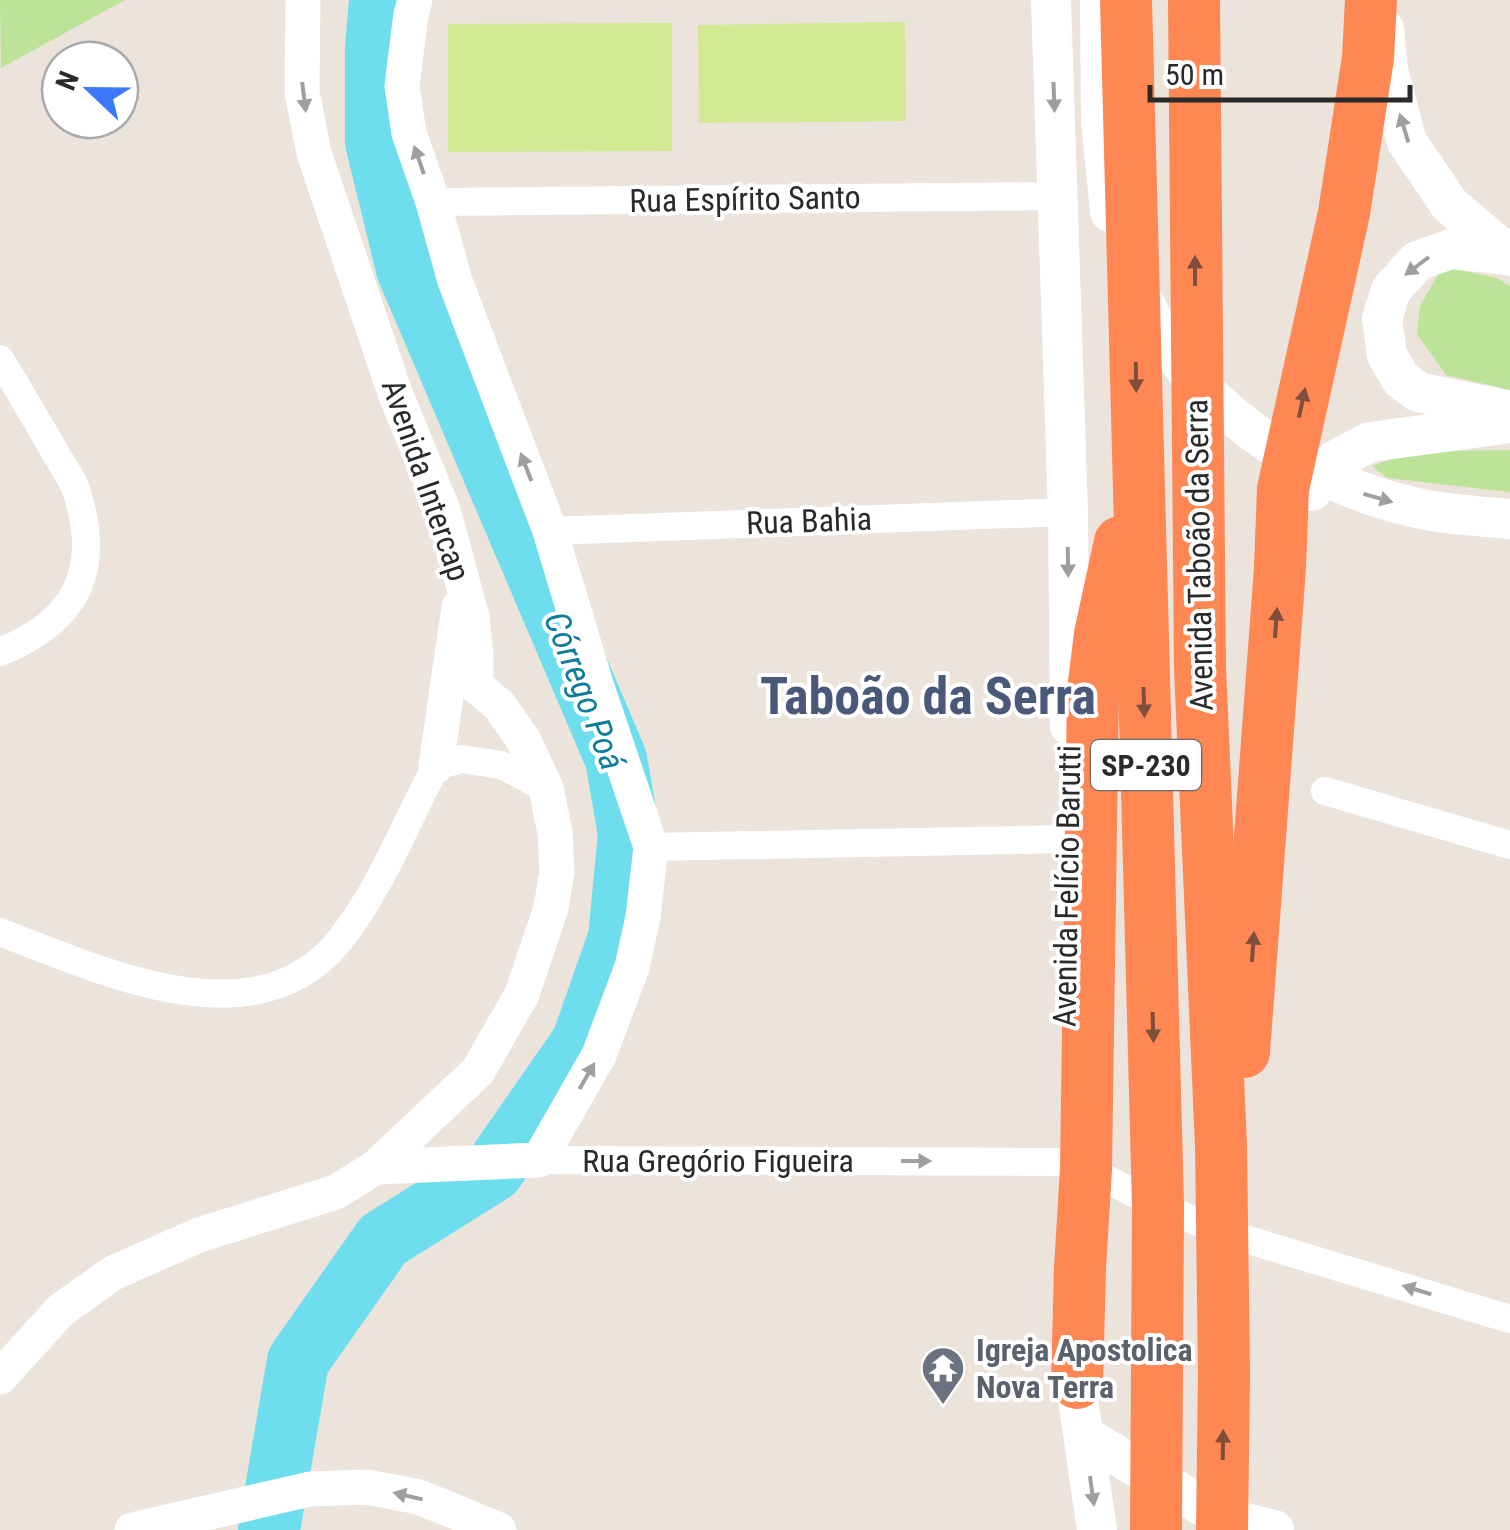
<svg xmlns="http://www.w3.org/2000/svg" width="1510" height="1530" viewBox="0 0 1510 1530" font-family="'Roboto Condensed',sans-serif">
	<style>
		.green { fill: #bce398 }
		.pitch { fill: #d1ea93 }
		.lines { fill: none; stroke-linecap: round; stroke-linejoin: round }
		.river { stroke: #6edeee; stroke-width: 62 }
		.minor { stroke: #fff; stroke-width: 28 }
		.tertiary { stroke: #fff; stroke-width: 35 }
		.secondary { stroke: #fff; stroke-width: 40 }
		.motorway { stroke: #fe8754; stroke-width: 52 }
		.oneway { fill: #9f9f9f }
		.oneway2 { fill: #7f4f3b }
		.labels { text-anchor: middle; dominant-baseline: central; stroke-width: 8; stroke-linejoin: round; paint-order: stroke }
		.shield { fill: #fff; stroke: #6a6a6a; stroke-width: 2.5 }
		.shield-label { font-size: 30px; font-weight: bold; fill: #2a2a2a }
		.street-label { font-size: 32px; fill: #2a2a2a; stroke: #fff }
		.worship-label { font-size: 32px; font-weight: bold; fill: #5b616d; stroke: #fff; text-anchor: start }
		.water-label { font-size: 35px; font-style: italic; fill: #0d7d9a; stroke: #fff }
		.town-label { font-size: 52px; font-weight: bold; fill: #4a597a; stroke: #fff }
	</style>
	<rect width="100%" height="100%" fill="#ece3db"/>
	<!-- green -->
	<g class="green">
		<path d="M0 0H125L1 68Z"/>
		<path d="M1443 266 1496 278 1510 286V390L1446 375 1417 334 1420 306Z"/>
		<path d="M1510 450V492L1387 478 1372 466C1416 449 1464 451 1510 450Z"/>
	</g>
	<!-- pitch -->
	<g class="pitch">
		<path d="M905 22 906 121 699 123 698 25Z"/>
		<path d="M672 23V151L448 152V24Z"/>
	</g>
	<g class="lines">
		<!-- river -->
		<path class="river" d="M269 1530 298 1361 383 1240 493 1171 582 1043 619 938 629 834 616 759 407 269 376 142V48L380 0"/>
		<!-- minor -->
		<g class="minor">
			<path d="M433 202 1057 196"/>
			<path d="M0 359C19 390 37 421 55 452 62 465 73 479 77 493 102 571 75 622 0 652"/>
			<path d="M550 531 1068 512"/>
			<path d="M436 766 462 759 501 765 546 788"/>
			<path d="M1325 791 1510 845"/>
			<path d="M651 847 1071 839"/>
			<path d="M0 932C100 970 256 1045 340 940 381 888 405 824 436 766L441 748"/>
			<path d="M539 1160 1060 1162 1086 1169 1158 1205 1222 1232 1510 1319"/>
		</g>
		<!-- tertiary -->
		<g class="tertiary">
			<path d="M436 766 459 607"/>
			<path d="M376 1167 539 1160 599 1055 632 967 643 917 651 847 596 684 550 531 455 281 433 202 409 133 402 86 411 14 415 0"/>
			<path d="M0 1377 61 1310 113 1273 199 1235 336 1192 376 1167 478 1071 522 994 551 908 557 871 555 833 546 788 524 741 499 705 476 686V655L472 617 443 510 395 393 314 153 302 92 303 0"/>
			<path d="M132 1530 310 1489 367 1487 419 1497 499 1530"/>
		</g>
		<!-- secondary -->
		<g class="secondary">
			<path d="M1051 0 1068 512 1070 726"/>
			<path d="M1100 0 1101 121 1110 212"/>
			<path d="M1384 29 1388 70 1407 142 1450 205 1510 256"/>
			<path d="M1509 255 1451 249 1417 261 1391 290 1382 319 1387 355 1401 379 1418 392 1510 411"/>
			<path d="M1135 285C1145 303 1153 322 1164 339 1213 418 1316 483 1404 505 1439 514 1475 516 1510 519"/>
			<path d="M1312 491 1318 479 1334 461 1370 442 1510 423"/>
			<path d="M1072 1358 1097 1530"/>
			<path d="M1084 1436 1221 1517 1274 1530"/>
		</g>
		<!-- motorway -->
		<g class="motorway">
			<path d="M1126 0 1158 1205 1156 1530"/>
			<path d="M1194 0 1200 668 1221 1146 1224 1373 1222 1530"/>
			<path d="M1244 1052 1280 568 1283 489 1344 213 1368 58 1371 0"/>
			<path d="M1077 1383 1080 1268 1086 1169 1093 691 1100 634 1120 542"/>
		</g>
	</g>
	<!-- one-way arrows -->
	<defs><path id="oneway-solid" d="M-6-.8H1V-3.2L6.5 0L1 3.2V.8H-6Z" transform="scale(2.5)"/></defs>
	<g class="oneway">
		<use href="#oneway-solid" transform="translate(304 97) rotate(83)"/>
		<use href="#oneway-solid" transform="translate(1054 97) rotate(88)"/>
		<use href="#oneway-solid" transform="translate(1404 128) rotate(-107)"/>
		<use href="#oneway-solid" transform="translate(419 160) rotate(-109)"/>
		<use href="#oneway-solid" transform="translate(1417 266) rotate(143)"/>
		<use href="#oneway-solid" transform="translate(526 467) rotate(-111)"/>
		<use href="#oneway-solid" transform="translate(1378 498) rotate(16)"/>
		<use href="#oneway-solid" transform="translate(1068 562) rotate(89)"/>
		<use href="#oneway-solid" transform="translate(587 1076) rotate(-60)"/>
		<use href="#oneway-solid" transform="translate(916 1161)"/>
		<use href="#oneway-solid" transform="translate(1417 1290) rotate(-163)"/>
		<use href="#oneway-solid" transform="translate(1092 1491) rotate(82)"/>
		<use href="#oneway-solid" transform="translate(408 1496) rotate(-167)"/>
	</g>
	<g class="oneway2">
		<use href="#oneway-solid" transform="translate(1195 271) rotate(-90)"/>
		<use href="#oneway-solid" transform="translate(1136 377) rotate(89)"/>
		<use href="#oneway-solid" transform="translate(1302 403) rotate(-78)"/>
		<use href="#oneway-solid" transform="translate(1276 623) rotate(-86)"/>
		<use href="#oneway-solid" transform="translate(1144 702) rotate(88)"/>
		<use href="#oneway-solid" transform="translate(1253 947) rotate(-86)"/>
		<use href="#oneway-solid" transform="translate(1153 1027) rotate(88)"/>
		<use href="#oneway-solid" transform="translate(1223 1445) rotate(-89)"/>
	</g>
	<!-- icons -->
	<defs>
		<g id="temple-pin" transform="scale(2.25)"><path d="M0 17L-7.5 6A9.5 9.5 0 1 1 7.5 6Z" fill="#6b7280" stroke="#fff"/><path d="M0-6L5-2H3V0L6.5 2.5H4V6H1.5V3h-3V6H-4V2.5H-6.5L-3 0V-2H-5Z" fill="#fff"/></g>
	</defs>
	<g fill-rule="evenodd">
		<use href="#temple-pin" x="943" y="1368"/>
	</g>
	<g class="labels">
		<!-- shield labels -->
		<rect class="shield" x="1091" y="740" width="110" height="50" rx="8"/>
		<g class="shield-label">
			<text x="1146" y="765">SP-230</text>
		</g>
		<!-- street labels -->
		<g class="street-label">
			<text transform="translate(745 199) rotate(-1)">Rua Espírito Santo</text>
			<text transform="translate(426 480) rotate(71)">Avenida Intercap</text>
			<text transform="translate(809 521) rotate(-2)">Rua Bahia</text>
			<text transform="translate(1199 555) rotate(-91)">Avenida Taboão da Serra</text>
			<text transform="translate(1067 886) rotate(-89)">Avenida Felício Barutti</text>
			<text x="718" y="1161">Rua Gregório Figueira</text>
		</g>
		<!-- worship labels -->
		<g class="worship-label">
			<text x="976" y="1350">Igreja Apostolica<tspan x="976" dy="37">Nova Terra</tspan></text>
		</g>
		<!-- water labels -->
		<g class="water-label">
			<text transform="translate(584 691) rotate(69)">Córrego Poá</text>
		</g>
		<!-- town labels -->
		<g class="town-label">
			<text x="928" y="696">Taboão da Serra</text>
		</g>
	</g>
	<!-- north arrow -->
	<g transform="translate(90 90) rotate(292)"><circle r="48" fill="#ffffff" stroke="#aaaaaa" stroke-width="2.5"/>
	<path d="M0-8L18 38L0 25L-18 38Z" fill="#3b79fa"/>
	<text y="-15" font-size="28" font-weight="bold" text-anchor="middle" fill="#2a2a2a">N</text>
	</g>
	<!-- scale -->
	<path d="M1150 85v15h260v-15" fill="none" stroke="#2a2a2a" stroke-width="5"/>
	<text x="1165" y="85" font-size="30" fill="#2a2a2a" stroke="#ffffff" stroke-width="8" paint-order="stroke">50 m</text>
</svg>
